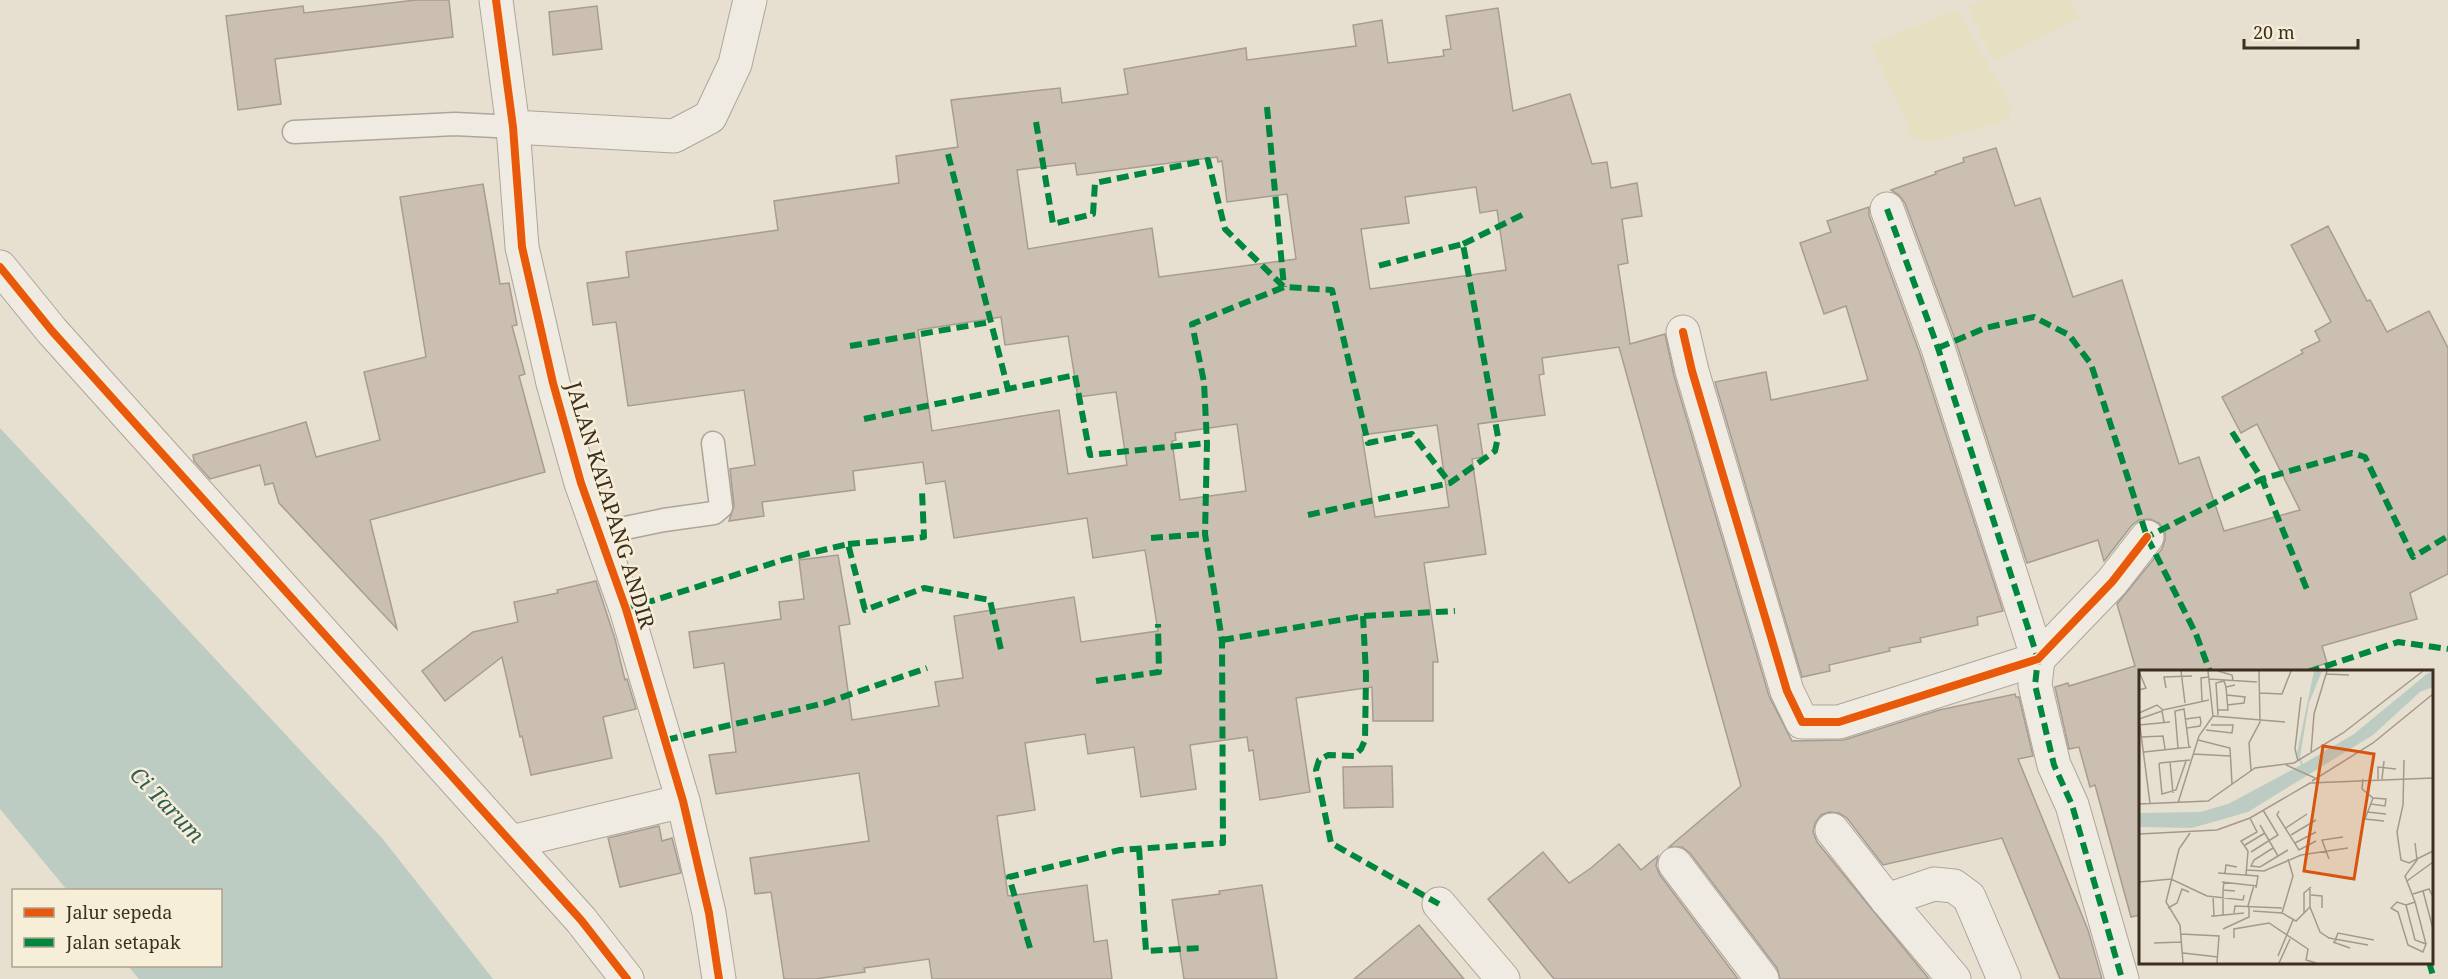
<svg xmlns="http://www.w3.org/2000/svg" width="2448" height="979" viewBox="0 0 2448 979" font-family="'Noto Serif',serif">
	<style>
		.farmland { fill: #e6dfc2 }
		.water { fill: #bcccc2 }
		.building { fill: #cbbfb2; stroke: #a89c90; stroke-width: 1.5; fill-rule: evenodd }
		.lines { fill: none; stroke-linecap: round; stroke-linejoin: round }
		.service-casing { stroke: #ada599; stroke-width: 25 }
		.minor-casing { stroke: #ada599; stroke-width: 35 }
		.tertiary-casing { stroke: #ada599; stroke-width: 35 }
		.service { stroke: #efebe3; stroke-width: 22 }
		.minor { stroke: #efebe3; stroke-width: 33 }
		.tertiary { stroke: #efebe3; stroke-width: 33 }
		.quiet { stroke: #00873e; stroke-width: 6; stroke-dasharray: 12 6; stroke-linecap: butt }
		.cycleway-casing { stroke: #f7eed8; stroke-width: 11 }
		.cycleway { stroke: #e8590c; stroke-width: 8 }
		.labels { text-anchor: middle; dominant-baseline: central; stroke-width: 5; stroke-linejoin: round; paint-order: stroke }
		.street-label { font-size: 21px; fill: #3d2e20; stroke: #f7eed8 }
		.water-label { font-size: 22px; font-style: italic; fill: #2f5d5a; stroke: #f7eed8 }
		.inset-road { fill: none; stroke: #a3998a; stroke-width: 1.5 }
		.view { fill: #d7550e; fill-opacity: 0.15; stroke: #d7550e; stroke-width: 3 }
		.inset-edge { fill: none; stroke: #3d2e20; stroke-width: 3 }
	</style>
	<rect width="100%" height="100%" fill="#e7e0d1"/>
	<!-- farmland -->
	<g class="farmland">
		<path d="M1980 0H2070L2080 17 1994 61 1968 9Z"/>
		<path d="M1951 12H1960L2011 107 2010 119 1929 143 1908 135V123L1870 44Z"/>
	</g>
	<!-- water -->
	<path class="water" d="M0 428 382 838 493 979H139L128 966H220V890H67L0 809Z"/>
	<!-- building -->
	<g class="building">
		<path d="M416 0H449L453 37 275 59 281 104 238 110 226 16 303 6 304 13Z"/>
		<path d="M597 6 602 49 553 55 549 12Z"/>
		<path d="M1498 8 1513 111 1570 94 1592 164 1607 162 1611 188 1637 183 1642 216 1622 219 1628 263 1618 265 1630 344 1665 334 1674 376 1769 696 1792 741 1844 740 1939 710 2015 694 2016 697H2019L2033 756 2018 759 2088 930 2102 979H2060L2002 838 1883 865 1847 818 1839 813 1829 812 1821 815 1815 823 1813 832 1817 842 1929 979H1780L1777 968 1690 853 1682 847H1669L1741 786 1619 347 1542 358 1544 374 1539 375 1545 415 1478 424 1483 457 1472 459 1486 554 1424 563 1438 662H1433V721H1373L1372 687 1296 698 1310 792 1260 800 1253 750 1249 751 1247 737 1190 745 1196 789 1141 797 1134 747 1088 754 1085 734 1025 743 1035 810 997 816 1008 896 1087 885 1094 942 1107 940 1112 979H932L929 959 864 968 865 972 815 979H784L771 892 755 894 750 858 869 841 859 773 716 794 709 755 736 752 724 663 694 668 689 632 781 619 779 602 804 599 799 560 838 555 850 624 839 626 852 720 939 706 935 682 963 678 954 616 1074 597 1081 642 1158 631 1145 550 1093 558 1087 518 954 538 945 481 926 484 923 462 853 471 855 490 762 502 764 516 729 521 734 506 730 469 755 465 744 390 628 406 616 322 593 325 587 283 629 277 626 252 778 230 774 201 899 183 896 156 958 147 951 100 1060 88 1062 103 1128 94 1124 69 1246 48 1247 60 1356 46 1353 25 1382 20 1388 63 1444 56 1443 50 1451 49 1446 16ZM1217 157 1218 162 1222 161 1227 202 1287 194 1296 259 1159 277 1152 228 1028 249 1017 170 1075 163 1077 175ZM1476 187 1480 213 1497 210 1506 270 1370 289 1361 229 1409 223 1405 197ZM1001 317 1005 345 1068 336 1078 397 1116 392 1127 465 1068 474 1059 410 932 431 918 330ZM1237 424 1246 491 1180 500 1172 441 1176 440 1175 433ZM1437 425 1449 507 1375 517 1362 435Z"/>
		<path d="M1996 148 2015 206 2040 198 2073 297 2122 280 2179 464 2199 457 2224 531 2300 510 2257 424 2241 433 2222 397 2303 353 2301 350 2320 341 2315 331 2331 322 2291 245 2328 226 2367 301 2370 300 2387 332 2429 311 2448 348V574L2410 593 2417 619 2322 646 2327 663 2299 672H2140V915L2131 917 2095 785 2090 787 2079 747 2069 749 2055 687 2068 683 2069 686 2135 666 2117 604 2162 549 2165 540V531L2159 523 2150 519 2139 520 2132 525 2104 561 2098 540 2027 563 1956 342 1905 203 1899 195 1891 190 1936 174 1935 172 1964 162 1963 158Z"/>
		<path d="M483 184 500 284 509 283 517 325 512 326 525 374 519 376 545 472 370 520 397 629 279 503 273 483 265 485 260 465 210 479 194 461 193 455 306 422 316 457 380 440 364 372 426 357 400 197Z"/>
		<path d="M1869 207V215L1920 354 2003 611 1977 617 1978 625 1920 638 1921 642 1889 648 1890 651 1829 665 1830 671 1802 677 1715 382 1766 372 1771 400 1868 380 1846 306 1824 314 1800 243 1831 232 1827 221Z"/>
		<path d="M596 581 615 639 625 680 627 679 636 709 603 717 612 758 531 775 522 736 520 737 502 657 445 701 422 671 473 632 518 622 514 602 558 593 557 590Z"/>
		<path d="M1392 766 1393 807 1344 808 1343 767Z"/>
		<path d="M659 826 662 841 672 838 681 873 620 887 608 838Z"/>
		<path d="M1619 844 1641 870 1658 856 1656 866 1660 875 1738 979H1554L1488 899 1543 852 1569 883 1591 868Z"/>
		<path d="M1262 885 1277 979H1184L1172 900 1220 894 1219 891Z"/>
		<path d="M1419 925 1464 979H1354Z"/>
	</g>
	<g class="lines">
		<!-- service casing -->
		<g class="service-casing">
			<g id="service">
				<path d="M294 132 455 124 513 127"/>
				<path d="M601 533 664 520 714 513 721 507 713 443"/>
			</g>
		</g>
		<!-- minor casing -->
		<g class="minor-casing">
			<g id="minor">
				<path d="M513 127 674 136 710 117 735 64 750 0"/>
				<path d="M1887 209 1938 348 2038 659 2035 685 2054 765 2072 805 2122 979"/>
				<path d="M0 267 52 331 581 920 627 979"/>
				<path d="M1683 332 1692 371 1787 691 1802 722H1839L2038 659 2112 582 2147 537"/>
				<path d="M1832 830 1887 900 1954 979"/>
				<path d="M511 842 683 801"/>
				<path d="M1675 864 1762 979"/>
				<path d="M1887 900 1934 884 1954 886 1969 897 2004 979"/>
				<path d="M1439 904 1503 979"/>
			</g>
		</g>
		<!-- tertiary casing -->
		<g class="tertiary-casing">
			<path id="tertiary" d="M496 0 513 127 522 247 553 383 581 483 626 609 683 801 709 913 719 979"/>
		</g>
		<!-- service -->
		<use href="#service" class="service"/>
		<!-- minor -->
		<use href="#minor" class="minor"/>
		<!-- tertiary -->
		<use href="#tertiary" class="tertiary"/>
		<!-- quiet -->
		<g class="quiet">
			<path d="M1267 107 1284 287"/>
			<path d="M1036 122 1053 224 1093 214 1095 183 1208 160 1225 229 1284 287"/>
			<path d="M948 154 1008 389"/>
			<path d="M1887 209 1938 348 2038 659 2035 685 2054 765 2072 805 2122 979"/>
			<path d="M1463 244 1524 214"/>
			<path d="M850 346 991 322"/>
			<path d="M1938 348 1985 328 2034 317 2069 335 2091 364 2147 537 2196 634 2210 672"/>
			<path d="M864 419 1075 375 1090 455 1207 443"/>
			<path d="M2232 432 2262 479 2308 592"/>
			<path d="M1308 515 1450 483 1495 451 1498 437 1463 244 1374 267"/>
			<path d="M1151 538 1205 534"/>
			<path d="M2144 541 2147 537 2262 479 2352 453 2365 457 2413 557 2448 536"/>
			<path d="M848 544 924 537 922 491"/>
			<path d="M626 609 786 559 848 544 865 610 924 588 990 600 1001 650"/>
			<path d="M1363 616 1366 675 1365 740 1361 749 1354 756 1328 755 1319 760 1316 770 1331 843 1439 904"/>
			<path d="M1222 640 1363 616 1455 611"/>
			<path d="M2308 672 2398 642 2448 649"/>
			<path d="M1096 681 1159 672 1158 624"/>
			<path d="M666 740 825 703 927 668"/>
			<path d="M1139 848 1146 951 1201 948"/>
			<path d="M1030 948 1009 877 1120 850 1223 843 1222 640 1205 534 1207 443 1204 382 1192 324 1284 287 1332 290 1368 443 1412 434 1450 483"/>
			<path d="M2429 962 2434 979"/>
		</g>
		<!-- cycleway casing -->
		<g class="cycleway-casing">
			<g id="cycleway">
				<path d="M496 0 513 127 522 247 553 383 581 483 626 609 683 801 709 913 719 979"/>
				<path d="M0 267 52 331 581 920 627 979"/>
				<path d="M1683 332 1692 371 1787 691 1802 722H1839L2038 659 2112 582 2147 537"/>
			</g>
		</g>
		<!-- cycleway -->
		<use href="#cycleway" class="cycleway"/>
	</g>
	<g class="labels">
		<!-- street labels -->
		<g class="street-label">
			<text transform="translate(611 505) rotate(73)">JALAN KATAPANG ANDIR</text>
		</g>
		<!-- water labels -->
		<g class="water-label">
			<text transform="translate(168 804) rotate(46)">Ci Tarum</text>
		</g>
	</g>
	<!-- overview -->
	<g transform="translate(2139 670)">
		<rect width="294" height="294" fill="#e7e0d1"/>
		<path d="M175 1H183L170 33 161 87 164 94 215 64 289 3 294 2V17L281 22 234 65 109 142 53 158 0 157V143L61 142 89 134 162 95 158 83Z" fill="#bcccc2"/>
		<path class="inset-road" d="M42 1 46 33M79 1 93 5 94 10M187 4 210 5M70 9 118 12M27 18 25 7 53 6M0 20 7 18 1 4M121 23 143 24 152 1M88 25 106 27 105 33 88 35M63 31 62 8 69 7M79 40H89L87 17 96 15M0 43 18 35 24 40 70 30M79 45 77 13 85 11 87 17M74 46 146 52M47 49 61 47 62 52 61 56 48 58M0 55 31 52M67 60 93 63 94 55H72M3 67 24 66 26 79M59 70 91 78 93 114M39 78 36 41 45 39 50 77M5 82 52 77M172 83 175 44 188 1M54 84 91 86M265 90 264 135 258 162 262 190 270 193 294 181M47 91 37 120 23 124 20 94 21 93 51 90M159 91 156 79 162 27M31 92 34 123M147 95 176 108M112 100 110 73 121 52 120 1M224 109 223 119 234 128 226 149 245 151M239 109V97L257 99M243 109 245 91M173 111 234 73 294 24M11 133 0 49 23 41 25 52M39 133 60 66 74 46 69 1M0 134 69 131 116 98 155 93 204 63 284 1M232 134 246 136 247 129 234 128M140 141 138 145 160 180 177 171M228 142 247 144M121 155 139 186M147 158 168 144M0 164 78 160 111 148 171 113 294 108M152 165 177 150M156 173 177 162M276 173 278 190 266 206 276 232 267 235 258 232 252 238 259 242 269 275 284 282 287 274 276 232M106 175 126 163M134 178 115 190 112 196 121 197 149 180M112 182 139 165 124 140M149 189 154 206 143 243 157 251 171 237V217M190 189 183 170 204 167M107 200 125 201 162 185 209 178M79 203 119 206 117 218M86 203 87 195 98 197M107 205 109 181 102 171 118 162 111 148M268 211 294 192M0 212 32 209 68 226 104 230 105 225M83 212 118 216M85 212 84 220 96 221M284 221 294 259M274 224 290 219 294 227M172 225 183 226V238M267 235 276 270 287 274M109 236 115 215M171 237 181 262 190 268 229 275M29 238 38 233 43 219 50 222M114 241 143 243M95 243 96 236 143 238M165 243V223L172 217M84 245V220M72 246H75L74 226M75 246 105 243M84 259 110 247V236M42 264 80 266 78 293M95 268V259L130 253 169 279 167 290 177 293M194 272 211 278M15 273 43 272M195 273 199 263 235 270M44 283 79 287M139 286 154 250M44 293 41 255 27 232 40 179 51 163M140 293 151 269"/>
		<path class="view" d="M184 76 235 84 215 209 165 201Z"/>
		<rect width="294" height="294" class="inset-edge"/>
	</g>
	<!-- legend -->
	<rect x="12" y="889" width="210" height="78" fill="#f7eed8" stroke="#ada18e" stroke-width="1.5"/>
	<rect x="24" y="908" width="30" height="9" fill="#e8590c" stroke="#ada18e" stroke-width="1.5"/>
	<text x="66" y="919" font-size="18" fill="#3d2e20">Jalur sepeda</text>
	<rect x="24" y="938" width="30" height="9" fill="#00873e" stroke="#ada18e" stroke-width="1.5"/>
	<text x="66" y="949" font-size="18" fill="#3d2e20">Jalan setapak</text>
	<!-- scale -->
	<path d="M2244 39v9h114v-9" fill="none" stroke="#3d2e20" stroke-width="3"/>
	<text x="2253" y="39" font-size="18" fill="#3d2e20" stroke="#f7eed8" stroke-width="4.5" paint-order="stroke">20 m</text>
</svg>
